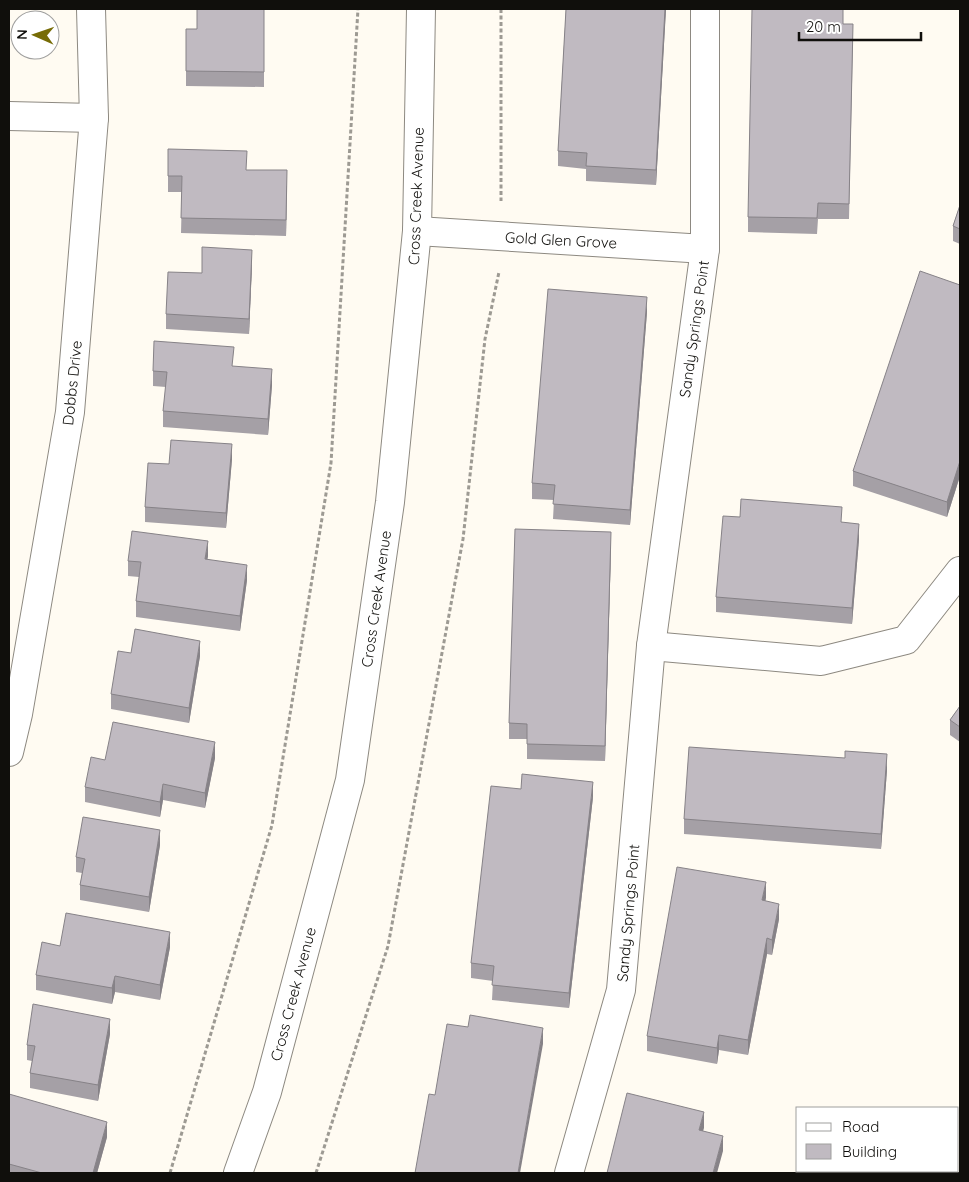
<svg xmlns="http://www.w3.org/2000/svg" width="969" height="1182" viewBox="0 0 969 1182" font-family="Quicksand,sans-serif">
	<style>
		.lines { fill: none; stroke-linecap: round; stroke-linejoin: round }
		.street-casing { stroke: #8d8981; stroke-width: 30 }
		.secondary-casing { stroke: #8d8981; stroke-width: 30 }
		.path { stroke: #9d9a93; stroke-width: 3; stroke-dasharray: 4 2.5; stroke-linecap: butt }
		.street { stroke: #fff; stroke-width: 28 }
		.secondary { stroke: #fff; stroke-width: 28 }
		.wall { fill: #a5a0a6 }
		.shaded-wall { fill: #868287 }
		.building { fill: #c0bac1; stroke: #868287 }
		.labels { text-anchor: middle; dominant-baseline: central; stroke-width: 4; stroke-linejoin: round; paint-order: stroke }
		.street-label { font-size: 15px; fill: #100f0c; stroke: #fff }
	</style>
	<rect width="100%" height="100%" fill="#fffbf2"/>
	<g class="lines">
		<!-- street casing -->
		<g class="street-casing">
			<g id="street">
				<path d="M9 116 94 118"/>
				<path d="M417 231 705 249"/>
				<path d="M651 646 821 661 906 640 960 571"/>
				<path d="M9 752 18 714 70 412 94 118 91 9"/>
				<path d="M569 1173 621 990 651 646 705 249V9"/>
			</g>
		</g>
		<!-- secondary casing -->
		<g class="secondary-casing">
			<path id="secondary" d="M238 1173 267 1092 350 780 390 502 417 231 421 9"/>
		</g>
		<!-- path -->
		<g class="path">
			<path d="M501 9V201"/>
			<path d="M170 1173 272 825 331 463 358 9"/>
			<path d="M316 1173 388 946 463 539 485 339 499 272"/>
		</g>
		<!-- street -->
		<use href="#street" class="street"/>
		<!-- secondary -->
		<use href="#secondary" class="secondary"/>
	</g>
	<!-- wall -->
	<g class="wall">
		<path d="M264 9V87L186 86V29H197Z"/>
		<path d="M566 9H666L656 185 586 181V169L558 166V151Z"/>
		<path d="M843 24 853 40 849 219H818L817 234 748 232V217Z"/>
		<path d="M168 149 246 170 287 186 286 236 181 233 182 192H168Z"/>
		<path d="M960 205V244L953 241V226Z"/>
		<path d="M252 265 249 334 166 329V314L202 273Z"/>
		<path d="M960 285V476L947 517 853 486V471Z"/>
		<path d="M647 312 630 525 553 519 554 500 532 499V483Z"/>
		<path d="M233 367 272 385 268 435 163 427V411L166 387 153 386V371Z"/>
		<path d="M232 459 226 528 145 522V507L169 464Z"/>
		<path d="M740 517 842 522 859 539 852 624 716 612V597Z"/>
		<path d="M611 548 605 761 527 759V739H509V723Z"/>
		<path d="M208 556 207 559 247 580 240 631 136 617V601L139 577 128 576V561Z"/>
		<path d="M131 653 200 656 189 723 111 709V694Z"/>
		<path d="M960 706V742L950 735V720Z"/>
		<path d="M215 758 205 808 163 800 160 817 85 802V787L105 760Z"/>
		<path d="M887 770 881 849 684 834V819Z"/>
		<path d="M593 797 569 1008 492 1000 493 981 471 978V963Z"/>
		<path d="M160 845 149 912 80 900V885L82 873 76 872V857Z"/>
		<path d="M766 898 765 901 779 919 772 955 767 954 748 1055 719 1050 717 1064 647 1051V1036Z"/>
		<path d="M60 946 170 947 160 1000 115 992 112 1004 36 990V975Z"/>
		<path d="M110 1034 98 1101 30 1088V1073L32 1061 27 1060V1045Z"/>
		<path d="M9 1094 107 1137 97 1173H9Z"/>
	</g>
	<!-- shaded-wall -->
	<g class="shaded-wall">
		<path d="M665 9H666L656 185V170Z"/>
		<path d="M287 170V186L286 236V220Z"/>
		<path d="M252 250V265L249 334V319Z"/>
		<path d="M647 297V312L630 525V510Z"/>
		<path d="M272 369V385L268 435V419Z"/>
		<path d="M232 444V459L226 528V513Z"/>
		<path d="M960 461V476L947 517V502Z"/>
		<path d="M859 524V539L852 624V608Z"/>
		<path d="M611 532V548L605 761V746Z"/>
		<path d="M208 541V556L205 574V559Z"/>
		<path d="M247 565V580L240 631V616Z"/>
		<path d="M200 641V656L189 723V708Z"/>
		<path d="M215 742V758L205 808V793Z"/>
		<path d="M887 754V770L881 849V834Z"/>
		<path d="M593 782V797L569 1008V993Z"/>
		<path d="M163 784V800L160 817V802Z"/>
		<path d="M160 830V845L149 912V897Z"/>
		<path d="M766 882V898L762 916V900Z"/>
		<path d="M779 904V919L772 955V940Z"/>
		<path d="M170 932V947L160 1000V985Z"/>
		<path d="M767 938V954L748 1055V1040Z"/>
		<path d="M115 976V992L112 1004V988Z"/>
		<path d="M110 1019V1034L98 1101V1085Z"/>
		<path d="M543 1028V1044L520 1173H518Z"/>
		<path d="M719 1035V1050L717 1064V1048Z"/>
		<path d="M704 1112V1128L699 1145V1130Z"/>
		<path d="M107 1122V1137L97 1173H93Z"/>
		<path d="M723 1136V1151L717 1173H713Z"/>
	</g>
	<!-- building -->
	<g class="building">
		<path d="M197 9H264V72L186 71V29H197Z"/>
		<path d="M566 9H665L656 170 586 166 587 153 558 151Z"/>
		<path d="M752 9H843V24H853L849 204 818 203 817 218 748 217Z"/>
		<path d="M168 149 247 151 246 170H287L286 220 181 218 182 176H168Z"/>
		<path d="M960 205V229L953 226Z"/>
		<path d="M202 247 252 250 249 319 166 314 168 272 202 273Z"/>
		<path d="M920 271 960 285V461L947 502 853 471Z"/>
		<path d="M548 289 647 297 630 510 553 504 555 485 532 483Z"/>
		<path d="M154 341 234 347 232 366 272 369 268 419 163 411 167 372 153 371Z"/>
		<path d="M171 440 232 444 226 513 145 507 148 463 169 464Z"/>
		<path d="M741 499 842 507 841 522 859 524 852 608 716 597 723 516 740 517Z"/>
		<path d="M515 529 611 532 605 746 527 744V724L509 723Z"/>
		<path d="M132 531 208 541 205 559 247 565 240 616 136 601 141 562 128 561Z"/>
		<path d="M135 629 200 641 189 708 111 694 118 651 131 653Z"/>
		<path d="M960 706V727L950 720Z"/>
		<path d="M113 722 215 742 205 793 163 784 160 802 85 787 91 757 105 760Z"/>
		<path d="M689 747 845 758V751L887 754 881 834 684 819Z"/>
		<path d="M522 774 593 782 569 993 492 985 494 966 471 963 491 786 521 789Z"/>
		<path d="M83 817 160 830 149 897 80 885 85 859 76 857Z"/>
		<path d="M677 867 766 882 762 900 779 904 772 940 767 938 748 1040 719 1035 717 1048 647 1036Z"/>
		<path d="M66 913 170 932 160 985 115 976 112 988 36 975 42 942 60 946Z"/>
		<path d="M33 1004 110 1019 98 1085 30 1073 35 1046 27 1045Z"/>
		<path d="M470 1015 543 1028 518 1173H415L429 1094 435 1095 447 1024 468 1027Z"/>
		<path d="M627 1093 704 1112 699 1130 723 1136 713 1173H607Z"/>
		<path d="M9 1094 107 1122 93 1173H42L9 1164Z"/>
	</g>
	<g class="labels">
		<!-- street labels -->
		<g class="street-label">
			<text transform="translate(416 196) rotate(-88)">Cross Creek Avenue</text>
			<text transform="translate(561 240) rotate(3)">Gold Glen Grove</text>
			<text transform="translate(694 329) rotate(-82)">Sandy Springs Point</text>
			<text transform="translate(72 383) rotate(-84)">Dobbs Drive</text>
			<text transform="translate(376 599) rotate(-82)">Cross Creek Avenue</text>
			<text transform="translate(628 913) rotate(-85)">Sandy Springs Point</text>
			<text transform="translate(293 994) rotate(-75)">Cross Creek Avenue</text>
		</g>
	</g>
	<!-- border -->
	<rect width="969" height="1182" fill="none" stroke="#100f0c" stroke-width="20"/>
	<!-- legend -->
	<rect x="796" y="1107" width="162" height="65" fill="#ffffff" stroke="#9f9f9e"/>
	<rect x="806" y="1123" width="25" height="8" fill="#ffffff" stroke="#9f9f9e"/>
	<text x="842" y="1132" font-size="15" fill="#100f0c">Road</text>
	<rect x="806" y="1144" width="25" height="15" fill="#c0bac1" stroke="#9f9f9e"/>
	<text x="842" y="1157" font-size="15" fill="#100f0c">Building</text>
	<!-- north arrow -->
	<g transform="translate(35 35) rotate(272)"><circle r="24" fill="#ffffff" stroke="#9f9f9e"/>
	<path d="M0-4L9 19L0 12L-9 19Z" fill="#776c06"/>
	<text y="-8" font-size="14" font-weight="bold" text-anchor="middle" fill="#100f0c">N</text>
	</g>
	<!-- scale -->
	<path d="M799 32v8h122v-8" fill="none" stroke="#100f0c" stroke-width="2.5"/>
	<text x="806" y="32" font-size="15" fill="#100f0c" stroke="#ffffff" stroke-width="4" paint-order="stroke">20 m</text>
</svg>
